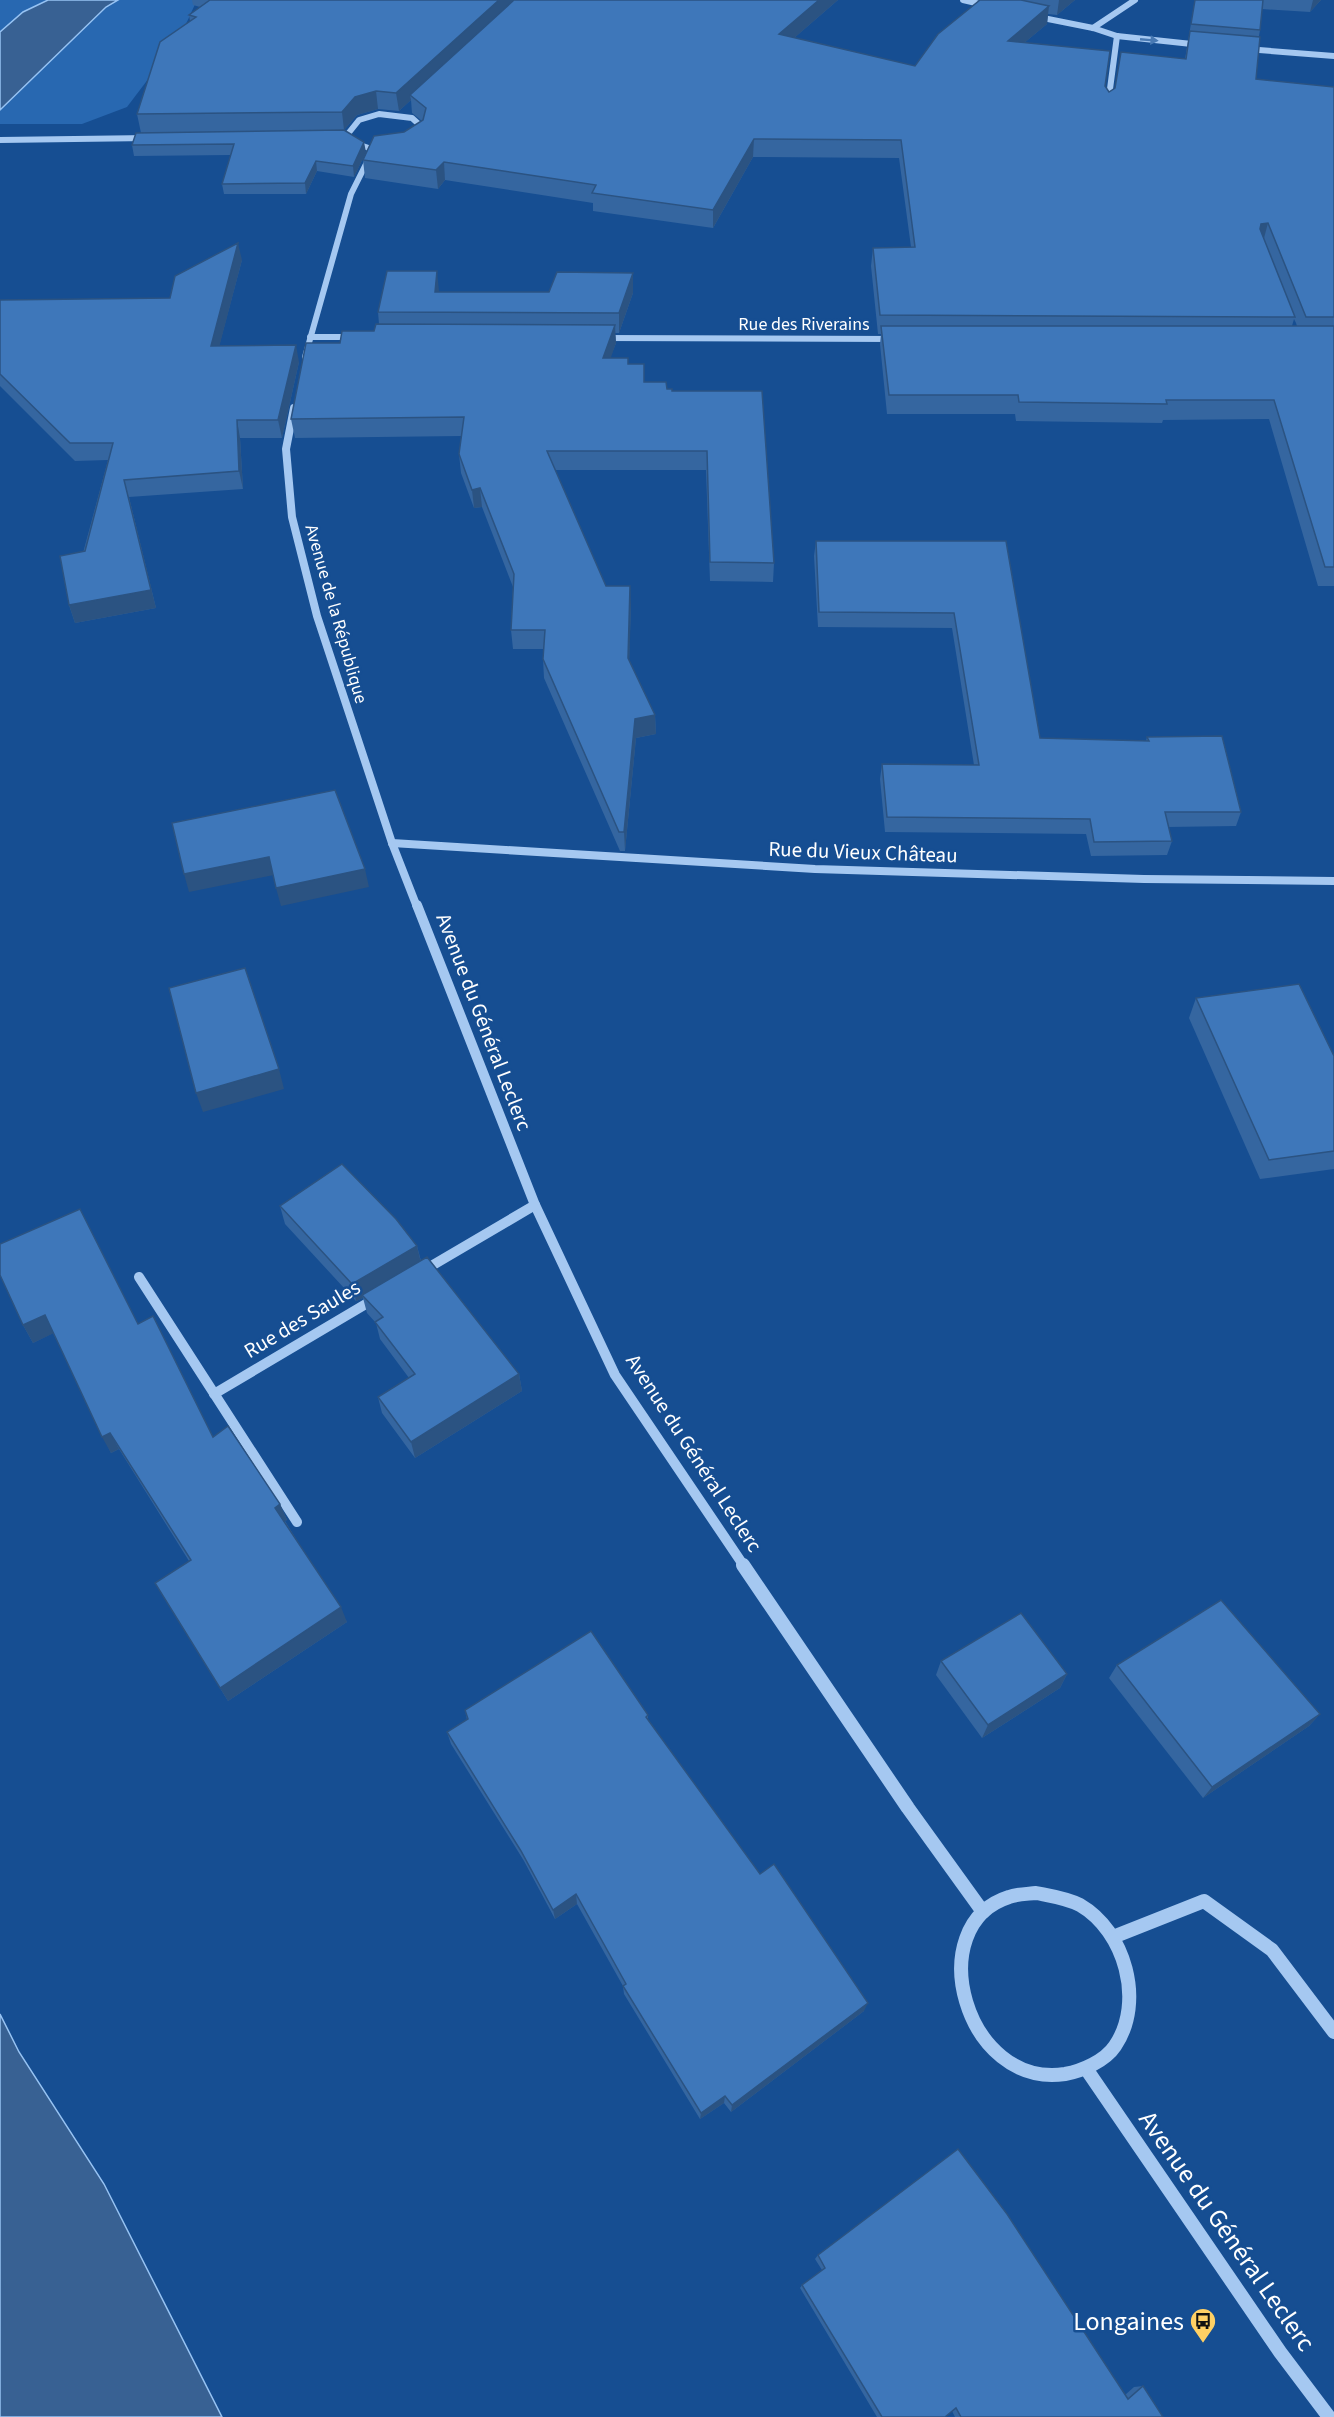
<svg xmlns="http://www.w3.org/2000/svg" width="1334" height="2417" viewBox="0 0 1334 2417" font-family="'Source Sans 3',sans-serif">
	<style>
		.green { fill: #2868b1 }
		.water { fill: #386193; stroke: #97c3f3; stroke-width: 1.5 }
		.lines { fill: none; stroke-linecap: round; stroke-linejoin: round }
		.minor-far3 { stroke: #a5c8f1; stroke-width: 6 }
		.minor-far2 { stroke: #a5c8f1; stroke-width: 8 }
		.minor-far1 { stroke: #a5c8f1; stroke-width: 10 }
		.minor { stroke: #a5c8f1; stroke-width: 14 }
		.wall { fill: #3566a0; fill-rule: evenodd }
		.shaded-wall { fill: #2b5382 }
		.building { fill: #3e77ba; stroke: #2b5382; stroke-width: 1.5 }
		.oneway { fill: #4879b3 }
		.labels { text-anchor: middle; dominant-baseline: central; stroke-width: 5; stroke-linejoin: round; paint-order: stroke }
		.far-street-label { font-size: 18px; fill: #fff; stroke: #164e92 }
		.street-label { font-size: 21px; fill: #fff; stroke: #164e92 }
		.near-street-label { font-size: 26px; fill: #fff; stroke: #164e92 }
		.near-poi-label { font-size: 26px; fill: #fff; stroke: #164e92; text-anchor: end }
	</style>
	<rect width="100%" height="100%" fill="#164e92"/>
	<!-- green -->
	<path class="green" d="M0 0H197L180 37 127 107 82 124H0Z"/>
	<!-- water -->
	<g class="water">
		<path d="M48 0H118L106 7 0 110V32L23 12Z"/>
		<path d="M0 2014 19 2052 104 2184 222 2417H0Z"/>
	</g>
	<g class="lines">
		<!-- minor-far3 -->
		<g class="minor-far3">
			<path d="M963 0 989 6"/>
			<path d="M1033 16 1093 28 1117 36 1201 45"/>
			<path d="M1093 28 1135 0"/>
			<path d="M1246 49 1334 56"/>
			<path d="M1108 104 1117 36"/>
			<path d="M379 114 412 118 423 128 422 134C401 154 368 156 347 135L359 120Z"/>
			<path d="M0 140 149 138"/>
			<path d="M310 337H354"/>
			<path d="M601 338 894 339"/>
			<path d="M305 357 351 194 370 156"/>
		</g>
		<!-- minor-far2 -->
		<g class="minor-far2">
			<path d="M294 408 286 449 292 517 317 616 392 843 417 907"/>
			<path d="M392 843 815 869 1144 879 1334 881"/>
		</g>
		<!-- minor-far1 -->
		<g class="minor-far1">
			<path d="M417 905 535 1205 615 1375 744 1566"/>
			<path d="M421 1272 535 1205"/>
			<path d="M139 1277 297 1522"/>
			<path d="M214 1394 376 1298"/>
		</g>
		<!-- minor -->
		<g class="minor">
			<path d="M743 1565 908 1808 983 1912"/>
			<path d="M1036 1893C1051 1896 1066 1898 1080 1905 1125 1931 1145 2002 1115 2046 1105 2061 1082 2071 1065 2074 965 2089 920 1925 1009 1897 1017 1894 1027 1894 1036 1893Z"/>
			<path d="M1113 1937 1204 1901 1272 1950 1334 2032"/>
			<path d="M1087 2070 1280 2352 1329 2417"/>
		</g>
	</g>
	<!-- wall -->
	<g class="wall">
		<path d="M192 0H838L794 38 915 66 980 0H1075L1057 15 1048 14 1047 24 1024 43 1105 86 1109 92 1115 89 1121 52 1185 59 1195 0H1321L1310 12 1262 9 1260 30 1259 36 1256 79 1334 87V586H1318L1269 419 1163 420 1162 423 1016 421 1015 414H887L880 344 881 334H878L871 266 873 248 911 247 899 158 753 157 713 228 593 211V203L445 180 438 189 365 178 363 160 422 121 412 113 411 100 399 111 378 109 357 115 344 130 366 152 354 177 317 171 306 194H224L222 184 231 155 134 156 132 145 141 133 137 114 190 21 189 15 200 7 193 5ZM1294 319 1296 323 1297 326H1292Z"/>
		<path d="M242 260 219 346 299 362 282 438H240L243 489 129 497 156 608 75 623 69 605 108 460 75 461 0 386V300L170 298Z"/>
		<path d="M633 273V293L619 333H615L616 343 610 358 628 364 645 382 667 389 672 391 774 563 773 582 710 581 706 470H555L606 586 631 604 629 660 655 715 656 734 636 738 625 851H620L544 678 543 659V649H513L511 630 513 587 482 507 474 508 461 473 459 454 462 436 295 438 291 419 340 343 374 331 379 324 378 312 549 292Z"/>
		<path d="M816 541H1006L1040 738 1146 741 1147 737 1241 812 1236 826 1168 827 1172 841 1167 855 1091 856 1086 834 885 832 880 779 882 764 974 765 952 628 818 627 814 556Z"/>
		<path d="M1196 998 1334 1056V1169L1260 1179 1189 1018Z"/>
		<path d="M280 1206 417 1246 421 1261 519 1374 522 1391 415 1458 382 1413 378 1397 409 1378 380 1339 376 1323 367 1313 363 1298 356 1301 285 1224Z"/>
		<path d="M138 1324 213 1437 280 1504 287 1520 285 1521 347 1622 228 1701 155 1583 189 1561 119 1449 111 1453 53 1333 33 1343 23 1325Z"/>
		<path d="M941 1661 1067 1674 1060 1688 982 1738 936 1675Z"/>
		<path d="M1117 1665 1320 1714 1309 1726 1203 1798 1109 1678Z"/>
		<path d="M465 1710 648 1715V1720L760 1874 864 2011 731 2112 724 2103 700 2119 624 1994 623 1986 577 1904 555 1919 524 1861 451 1744 447 1732 467 1720Z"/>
		<path d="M818 2255 1125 2395 1134 2387 1143 2386 1163 2417H955L952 2411 945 2417H877L800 2288 802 2285 822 2270 815 2259Z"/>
	</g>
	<!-- shaded-wall -->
	<g class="shaded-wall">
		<path d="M499 0H519L410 95 411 100 399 111 396 93Z"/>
		<path d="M819 0H838L778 52 779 34Z"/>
		<path d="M1059 0H1075L1057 15Z"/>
		<path d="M1313 0H1321L1310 12Z"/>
		<path d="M1049 6 1047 24 1005 59 1008 41Z"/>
		<path d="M376 91 378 109 357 115 344 130 342 112 355 97Z"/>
		<path d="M754 139 753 157 713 228V210Z"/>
		<path d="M364 142 366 152 354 177 353 166Z"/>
		<path d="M316 161 317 171 306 194 305 183Z"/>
		<path d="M444 162 445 180 438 189 436 170Z"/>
		<path d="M1268 223 1263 242H1256L1261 224Z"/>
		<path d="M238 243 242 260 215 363 211 346Z"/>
		<path d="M437 271 439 291 437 312 435 292Z"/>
		<path d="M633 273V293L619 333V313Z"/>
		<path d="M615 325 616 343 604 377 603 358Z"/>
		<path d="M296 345 299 362 282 438 278 420Z"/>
		<path d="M237 420 240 438 243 489 239 471Z"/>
		<path d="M124 480 156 608 75 623 69 605Z"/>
		<path d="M480 488 482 507 474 508 472 490Z"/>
		<path d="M630 586 631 604 629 677 628 658Z"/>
		<path d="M655 715 656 734 636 738 625 851 624 832 635 719Z"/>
		<path d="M269 857 274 875 189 892 184 874Z"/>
		<path d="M365 869 369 887 281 906 276 888Z"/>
		<path d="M279 1069 284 1089 203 1112 196 1093Z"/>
		<path d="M417 1246 421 1263 362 1295 363 1298 356 1301 352 1284Z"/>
		<path d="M45 1315 54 1333 33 1343 23 1325Z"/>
		<path d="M519 1374 522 1391 415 1458 411 1442Z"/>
		<path d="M110 1433 119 1449 111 1453 102 1437Z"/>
		<path d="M280 1504 287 1520 282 1523 275 1508Z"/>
		<path d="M341 1607 347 1622 228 1701 220 1688Z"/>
		<path d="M1067 1674 1060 1688 982 1738 988 1725Z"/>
		<path d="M1320 1714 1309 1726 1203 1798 1212 1787Z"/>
		<path d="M576 1894 577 1904 555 1919 553 1910Z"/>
		<path d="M868 2003 864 2011 731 2112 732 2105Z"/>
		<path d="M725 2096 724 2103 700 2119 701 2113Z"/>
	</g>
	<!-- building -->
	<g class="building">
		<path d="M210 0H499L396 93 376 91 355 97 342 112 137 114 160 42 196 17 189 15Z"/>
		<path d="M514 0H819L779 34 915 66 938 34 980 0H1021L1049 6 1008 41 1110 51 1105 86 1109 92 1115 88 1121 52 1186 59 1190 31 1260 37 1256 79 1334 87V317H1306L1268 223 1261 224 1260 229 1295 317 880 315 873 248 915 247 901 140 754 139 713 210 592 193 596 185 444 162 436 170 363 160 374 136 404 132 423 120 426 108 410 95Z"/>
		<path d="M1195 0H1263L1260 30 1191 24Z"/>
		<path d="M344 130 364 142 353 166 316 161 305 183 222 184 234 144 132 145 136 133Z"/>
		<path d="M238 243 211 346 296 345 278 420H237L239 471 124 480 151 590 69 605 60 556 85 551 113 443H70L0 374V300L170 298 175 276Z"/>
		<path d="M387 271H437L435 292H549L557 272 633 273 619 313 378 312Z"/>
		<path d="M376 324 615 325 603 358H628V364H644V382H666L667 389H672V391H762L774 563 710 562 707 451H547L606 586H630L628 658 655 715 635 719 624 832H619L543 659 545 630H511L514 574 480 488 472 490 459 454 464 417 291 419 306 343H340L342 331H374Z"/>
		<path d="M881 326H1334V567H1325L1274 400H1166L1167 404 1019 402 1018 395H889Z"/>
		<path d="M816 541H1006L1040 738 1149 741 1147 737 1222 736 1241 812H1165L1172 841 1094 842 1090 819 887 817 882 764 979 765 954 613 819 612Z"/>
		<path d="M335 790 365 869 276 888 269 857 184 874 172 823Z"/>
		<path d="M245 968 279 1069 196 1093 169 988Z"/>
		<path d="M1299 984 1334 1056V1151L1269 1160 1196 998Z"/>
		<path d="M342 1164 396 1219 417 1246 352 1284 280 1206Z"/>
		<path d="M80 1209 138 1324 153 1316 213 1437 228 1426 280 1504 275 1508 341 1607 220 1688 155 1583 191 1560 110 1433 102 1437 45 1315 23 1325 0 1275V1244Z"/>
		<path d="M427 1257 519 1374 411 1442 378 1397 415 1374 375 1322 383 1317 362 1295Z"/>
		<path d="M1221 1600 1320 1714 1212 1787 1117 1665Z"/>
		<path d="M1021 1613 1067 1674 988 1725 941 1661Z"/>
		<path d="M591 1631 648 1715 646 1717 760 1874 774 1864 868 2003 732 2105 725 2096 701 2113 623 1986 626 1984 576 1894 553 1910 521 1851 447 1732 468 1719 465 1710Z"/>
		<path d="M958 2149 1007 2214 1128 2399 1143 2386 1163 2417H961L956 2408 945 2417H882L802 2285 825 2268 818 2255Z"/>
	</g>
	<!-- one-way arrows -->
	<defs><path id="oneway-solid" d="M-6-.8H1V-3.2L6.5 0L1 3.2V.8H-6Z" transform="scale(1.5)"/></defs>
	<use class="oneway" href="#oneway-solid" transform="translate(1149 40) rotate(5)"/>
	<!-- icons -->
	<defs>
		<g id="bus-pin" transform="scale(1.35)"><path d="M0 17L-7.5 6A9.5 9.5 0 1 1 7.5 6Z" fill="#ffd064" stroke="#164e92"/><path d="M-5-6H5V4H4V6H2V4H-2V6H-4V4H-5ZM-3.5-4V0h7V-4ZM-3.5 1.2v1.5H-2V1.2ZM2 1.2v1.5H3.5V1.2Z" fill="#111"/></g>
	</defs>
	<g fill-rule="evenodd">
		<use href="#bus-pin" x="1203" y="2321"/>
	</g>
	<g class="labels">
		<!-- far-street labels -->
		<g class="far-street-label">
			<text x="804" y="324">Rue des Riverains</text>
			<text transform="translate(336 614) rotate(74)">Avenue de la République</text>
		</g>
		<!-- street labels -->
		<g class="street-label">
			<text transform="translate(863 852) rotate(2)">Rue du Vieux Château</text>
			<text transform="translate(484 1022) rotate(69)">Avenue du Général Leclerc</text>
			<text transform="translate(302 1319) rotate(-31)">Rue des Saules</text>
			<text transform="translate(694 1453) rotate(57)">Avenue du Général Leclerc</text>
		</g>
		<!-- near-street labels -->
		<g class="near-street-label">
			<text transform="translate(1227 2231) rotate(55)">Avenue du Général Leclerc</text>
		</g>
		<!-- near-poi labels -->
		<g class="near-poi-label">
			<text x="1184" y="2321">Longaines</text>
		</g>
	</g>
</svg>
